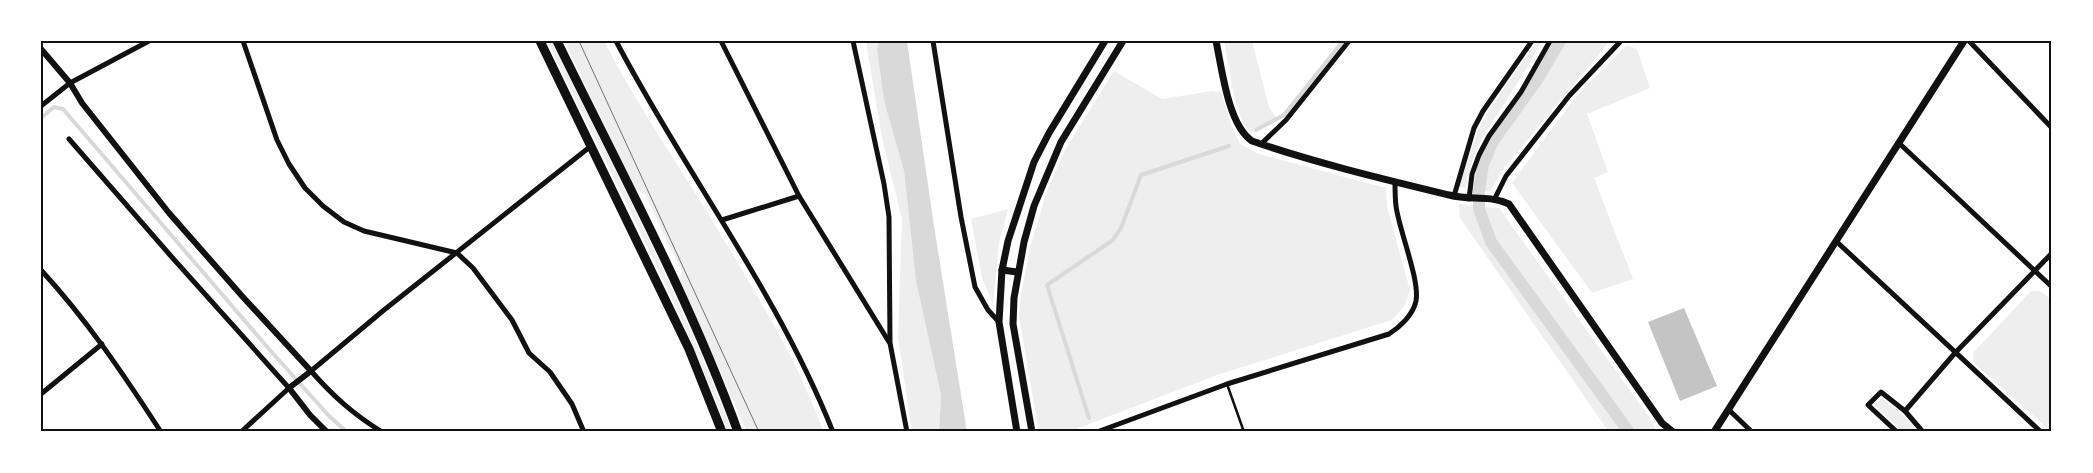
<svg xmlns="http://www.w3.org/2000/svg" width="2093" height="473" viewBox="0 0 2093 473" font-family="Bitter,serif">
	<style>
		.green { fill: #eee }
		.water { fill: #d9d9d9 }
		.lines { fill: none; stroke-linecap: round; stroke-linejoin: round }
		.stream { stroke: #d9d9d9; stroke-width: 4 }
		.canal { stroke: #d9d9d9; stroke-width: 12 }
		.building { fill: #c4c4c4 }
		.service { stroke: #111; stroke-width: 2.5 }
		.minor { stroke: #111; stroke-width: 5 }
		.tertiary { stroke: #111; stroke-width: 6 }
		.secondary { stroke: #111; stroke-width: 7 }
		.trunk { stroke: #111; stroke-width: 9 }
		.tram { stroke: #707070; stroke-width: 1 }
		.neatline { fill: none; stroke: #111; stroke-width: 2 }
	</style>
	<rect width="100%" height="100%" fill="#fff"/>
	<!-- green -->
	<g class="green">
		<path d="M547 41H552C614 170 682 297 732 432H728C677 298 609 170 547 41Z"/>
		<path d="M564 41H604C637 106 679 165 716 227 742 269 767 312 790 355 803 380 813 406 824 432H747L679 278 682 272 645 194 636 190Z"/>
		<path d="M866 41H879L877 49 884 101 904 171 916 281 941 395 939 432H912L898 337 902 219 882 138Z"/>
		<path d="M1224 41H1252L1269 107 1277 119 1251 133C1234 117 1229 65 1224 41Z"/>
		<path d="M1537 41H1541C1534 55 1527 69 1518 82 1495 119 1473 143 1466 188L1459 187 1478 130 1487 113Z"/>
		<path d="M1554 41H1610L1501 172 1491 191 1474 193C1479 151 1501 129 1523 95 1535 78 1544 59 1554 41Z"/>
		<path d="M1627 45 1637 49 1650 88 1587 114 1608 172 1594 178 1633 279 1592 293 1512 183 1575 98Z"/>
		<path d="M1114 71 1162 99 1212 91 1221 92 1232 127 1240 144 1259 154 1386 188 1387 207 1410 290 1405 305 1392 320 1220 374 1068 432H1039L1019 317 1021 294 1031 244 1047 191 1065 150Z"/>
		<path d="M1459 204 1499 208 1651 420 1657 432H1609L1460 218Z"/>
		<path d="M1008 209 999 243 993 304 982 278 971 219Z"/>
		<path d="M2031 291H2040L2052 300V432L1977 366 1974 362 1973 353Z"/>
		<path d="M1882 398 1903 414 1918 432H1903L1874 405Z"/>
	</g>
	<!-- water -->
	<path class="water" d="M879 41H907L934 226 967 432H939L941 395 916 281 904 171 884 101 877 49Z"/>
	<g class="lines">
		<!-- stream -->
		<g class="stream">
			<path d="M41 118 54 107 63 109 269 349 329 416 347 432"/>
			<path d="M1256 130 1284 115 1343 41"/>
			<path d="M1089 418 1047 285 1113 240 1121 228 1141 175 1229 146"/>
		</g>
		<!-- canal -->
		<path class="canal" d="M1560 41 1537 80 1493 141 1483 164 1479 191V209L1491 242 1629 432"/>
	</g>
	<!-- building -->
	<path class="building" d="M1684 308 1717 386 1680 401 1648 322Z"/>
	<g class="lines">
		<!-- service -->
		<path class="service" d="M1227 384 1244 432"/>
		<!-- minor -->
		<g class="minor">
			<path d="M243 41 277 140 289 164 305 188 323 206 344 222 364 231 457 253 473 268 512 320 529 353 550 372 572 404 584 432"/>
			<path d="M616 41C685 173 778 293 833 432"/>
			<path d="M721 41 799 196 889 342"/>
			<path d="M853 41 884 184 889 217 890 343 907 432"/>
			<path d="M933 41 961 217 975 287 988 310 999 322"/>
			<path d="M1969 41 2052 128"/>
			<path d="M41 106 70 83 149 41"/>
			<path d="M69 139 170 255 289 388 241 432"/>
			<path d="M1261 144 1286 120 1349 41"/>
			<path d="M1900 144 2052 287"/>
			<path d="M1454 196 1474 128 1483 111 1532 41"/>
			<path d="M1495 198 1506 176 1569 96 1620 42"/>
			<path d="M1469 199 1472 174 1479 155 1489 136 1521 92 1550 41"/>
			<path d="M722 220 799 196"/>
			<path d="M1837 242 2041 432"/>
			<path d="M41 270C87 320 124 375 161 432"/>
			<path d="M41 394 102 344"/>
			<path d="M1729 410 1752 432"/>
			<path d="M1905 411 1955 353 2052 253"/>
			<path d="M382 432C353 414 333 396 311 371L384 310 591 146"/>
			<path d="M1097 432 1227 384 1389 334C1400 327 1413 315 1416 301 1420 280 1399 230 1396 206 1395 198 1395 190 1395 182"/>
			<path d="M1897 432 1868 405 1881 392 1905 411 1923 432"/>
		</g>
		<!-- tertiary -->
		<path class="tertiary" d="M41 49 70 83 82 103 169 213 242 296 311 371 289 388 310 415 327 432"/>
		<!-- secondary -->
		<g class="secondary">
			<path d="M1216 41C1222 69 1228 125 1252 141 1316 163 1383 179 1449 195 1472 201 1485 194 1509 204L1662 423 1673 432"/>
			<path d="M1002 270 1017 272"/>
			<path d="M1017 432 999 322 1002 270 1008 241 1034 162 1049 133 1105 41"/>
			<path d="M1032 432 1013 324 1014 298 1024 242 1034 206 1061 142 1123 41"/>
			<path d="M1714 432 1964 41"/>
		</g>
		<!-- trunk -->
		<g class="trunk">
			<path d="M540 41 689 349 722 432"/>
			<path d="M557 41C620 170 689 297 738 432"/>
		</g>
		<!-- tram -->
		<path class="tram" d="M579 41 759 432"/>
	</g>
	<!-- border -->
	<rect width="2093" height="473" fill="none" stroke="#ffffff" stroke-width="85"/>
	<rect x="42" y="42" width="2008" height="388" class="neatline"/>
</svg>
